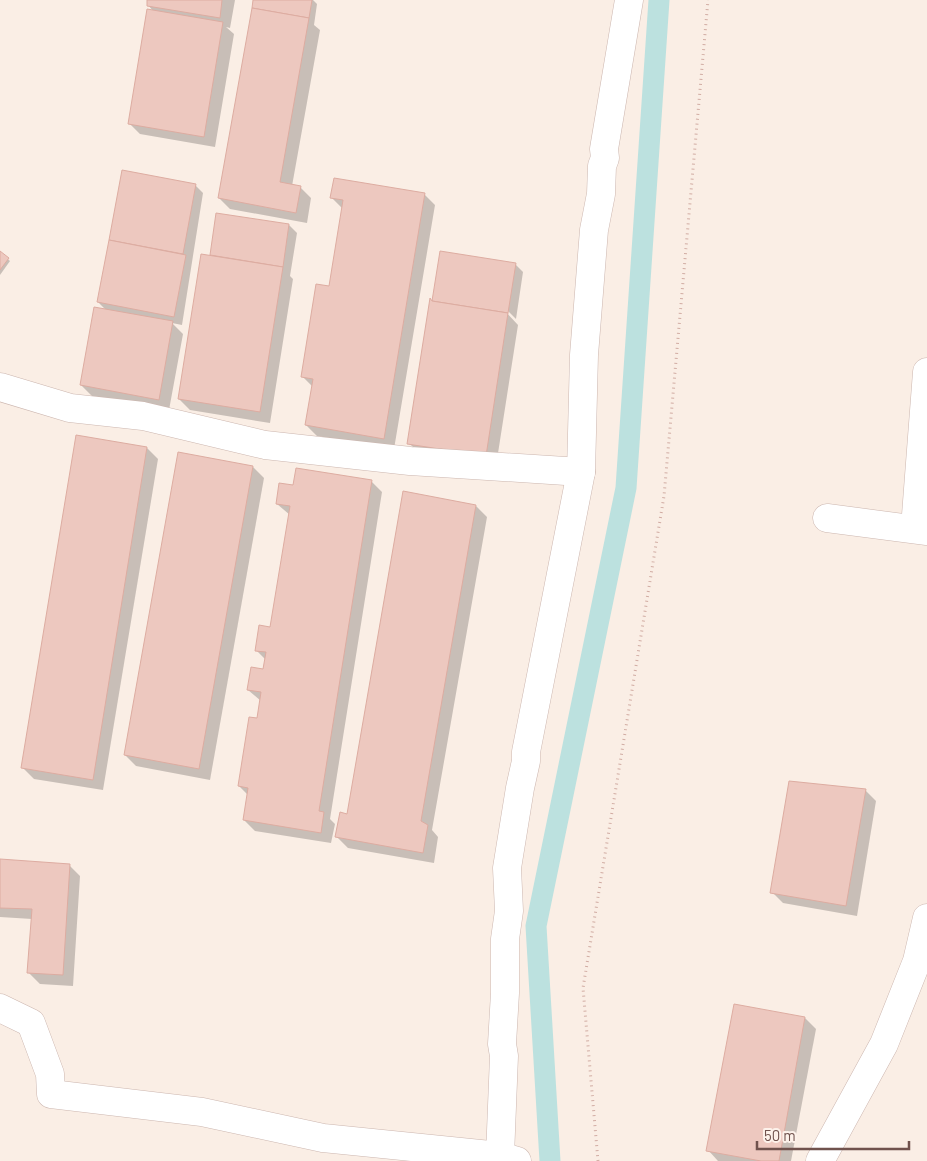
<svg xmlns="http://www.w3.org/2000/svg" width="927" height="1161" viewBox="0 0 927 1161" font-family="Barlow,sans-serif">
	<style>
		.shadow { fill: #0003 }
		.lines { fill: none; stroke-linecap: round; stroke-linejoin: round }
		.canal { stroke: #bce1df; stroke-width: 21 }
		.building { fill: #edc8bf; stroke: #ddaca1 }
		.minor-casing { stroke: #ccb6af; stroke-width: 29 }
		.path { stroke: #d1aca3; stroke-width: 3; stroke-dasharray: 1 4; stroke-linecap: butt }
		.minor { stroke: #fff; stroke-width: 28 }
	</style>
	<rect width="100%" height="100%" fill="#faeee5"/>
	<!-- shadow -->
	<g class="shadow">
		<path d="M149 0H235L230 28 226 27 234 34 215 147 140 134 129 123 154 12 148 5Z"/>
		<path d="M255 0H313L317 4 314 25 320 30 292 186 300 187 311 198 307 223 230 209 219 198Z"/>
		<path d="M123 171 195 185 203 193 182 325 172 323 183 334 169 410 92 396 81 385 107 311 98 302Z"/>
		<path d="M424 194 435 205 394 449 317 436 306 425 313 387 302 376 330 288 343 209 332 198Z"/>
		<path d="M289 225 297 233 290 276 293 279 270 423 190 410 179 399 214 257 211 255Z"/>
		<path d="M0 253 10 261 0 275Z"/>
		<path d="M515 264 523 272 516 319 504 307 503 309 518 325 496 466 420 454 409 443 432 302Z"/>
		<path d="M147 448 158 459 103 790 34 779 23 768Z"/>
		<path d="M253 467 264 478 210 780 136 766 125 755Z"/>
		<path d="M371 481 382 492 330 819 335 824 331 843 255 831 244 820 248 795 239 786 258 719 261 701 248 690 264 671 266 660 256 650 271 628 290 515 277 504 294 486Z"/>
		<path d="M476 506 487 517 432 830 438 837 434 863 348 848 337 837 348 815Z"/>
		<path d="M865 790 876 801 857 916 783 903 772 892Z"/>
		<path d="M0 861 69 865 80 876 73 986 40 984 29 973 32 919 0 917Z"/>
		<path d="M805 1018 816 1029 791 1161H718L708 1150Z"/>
	</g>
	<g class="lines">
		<!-- canal -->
		<path class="canal" d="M550 1161 536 926 626 488 659 0"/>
	</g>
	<!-- building -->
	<g class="building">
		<path d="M147 0H222L220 18 147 6Z"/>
		<path d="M253 0H312L309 18 252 8Z"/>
		<path d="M252 8 309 18 280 182 301 186 296 213 218 198Z"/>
		<path d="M147 9 223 22 204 137 128 124Z"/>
		<path d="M122 170 196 184 183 254 109 240Z"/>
		<path d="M334 178 425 193 384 439 305 425 313 379 301 377 316 284 329 286 343 200 330 198Z"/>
		<path d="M216 213 289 224 283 267 210 255Z"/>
		<path d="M109 240 186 255 174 317 97 302Z"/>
		<path d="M0 251 9 258 0 270Z"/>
		<path d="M440 251 516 263 508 313 432 301Z"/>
		<path d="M201 254 283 267 260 412 178 399Z"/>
		<path d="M430 298 432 301 508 313 486 456 407 444Z"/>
		<path d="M94 307 173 321 159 400 80 385Z"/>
		<path d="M76 435 147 447 93 780 21 768Z"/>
		<path d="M178 452 253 466 199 769 124 755Z"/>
		<path d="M296 468 372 480 319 811 324 812 321 833 243 820 248 788 238 786 249 717 257 718 261 692 247 690 251 667 263 669 266 652 255 651 259 625 270 627 290 506 276 504 279 483 293 485Z"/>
		<path d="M403 491 476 505 421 821 428 825 423 853 335 837 340 812 347 814Z"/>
		<path d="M789 781 866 789 846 906 770 893Z"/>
		<path d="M0 859 70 864 63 975 27 973 32 909 0 908Z"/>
		<path d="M734 1004 805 1017 779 1161H761L706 1151Z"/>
	</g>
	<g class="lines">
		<!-- minor casing -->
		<g class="minor-casing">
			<g id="minor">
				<path d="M0 387 70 408 143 416 265 445 410 461 581 472"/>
				<path d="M827 518 927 531"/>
				<path d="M915 528 927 372"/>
				<path d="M0 1008 31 1023 50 1074 51 1094 202 1112 323 1138 500 1156 517 1161"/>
				<path d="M500 1156 504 1056 502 1044 505 993V939L509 911 507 868 520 788 526 761V752L581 472 584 355 594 230 601 194 602 166 605 158 604 149 629 0"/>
				<path d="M820 1161 884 1044 917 961 927 918"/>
			</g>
		</g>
		<!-- path -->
		<path class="path" d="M598 1161 583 988 664 496 708 0"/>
		<!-- minor -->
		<use href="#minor" class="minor"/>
	</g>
	<!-- scale -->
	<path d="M757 1141v8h152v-8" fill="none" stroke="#70524d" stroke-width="2.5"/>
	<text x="764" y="1141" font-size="15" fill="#70524d" stroke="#fdf2eb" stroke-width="4" paint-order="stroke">50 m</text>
</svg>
